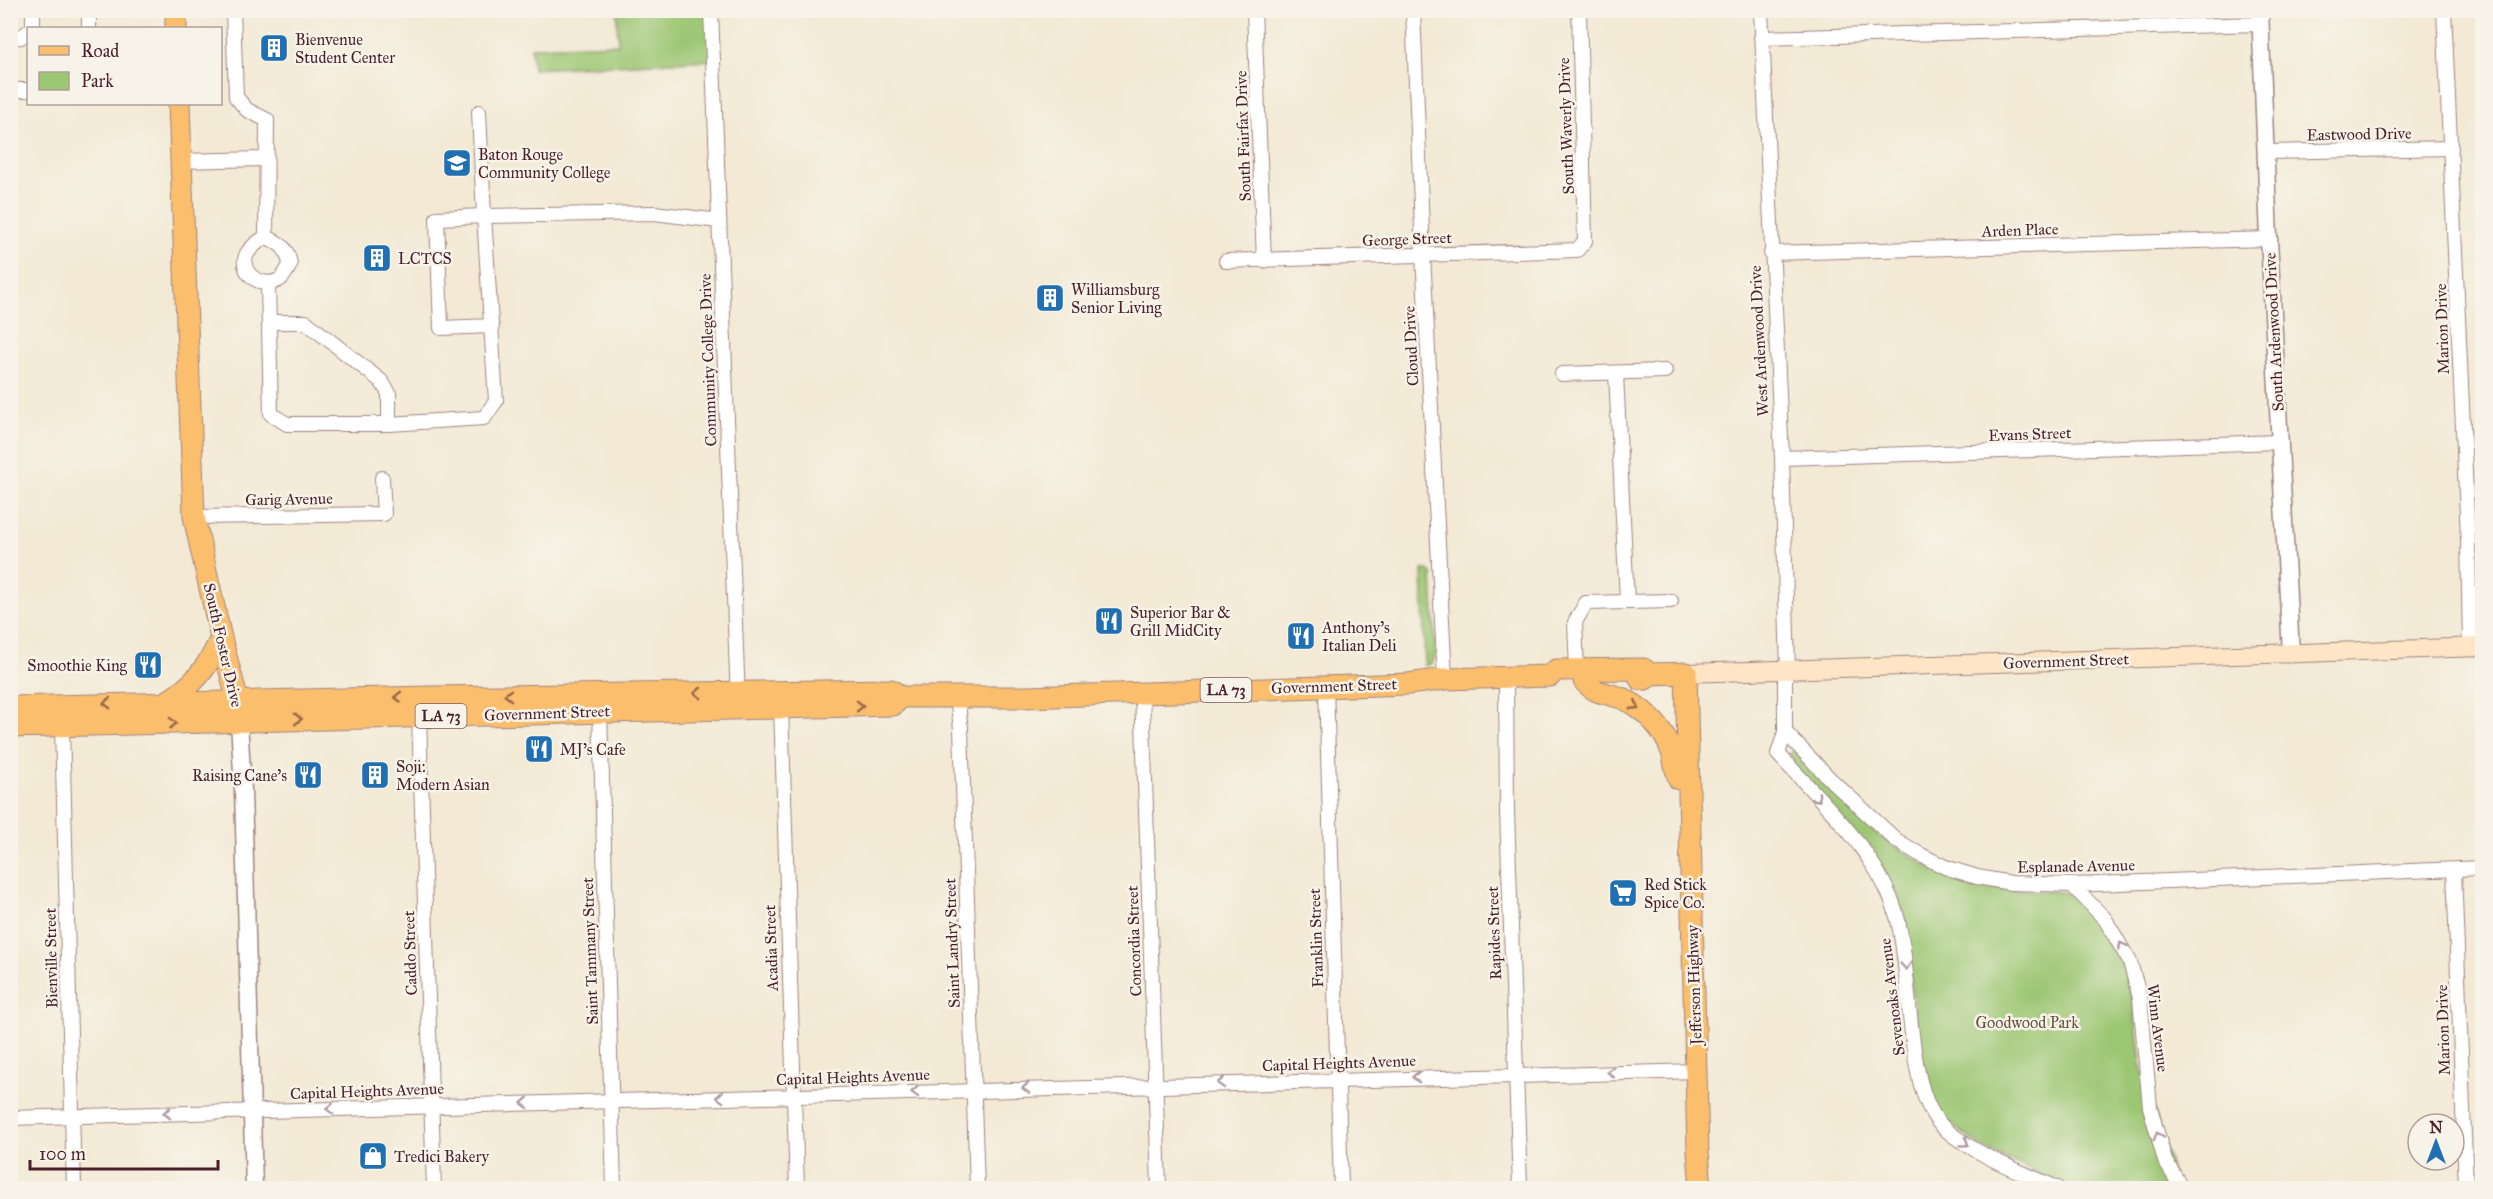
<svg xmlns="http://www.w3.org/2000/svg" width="2493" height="1199" viewBox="0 0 2493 1199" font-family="'IM FELL Great Primer',serif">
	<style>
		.green { fill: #9bc672; stroke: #72724e; stroke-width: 1.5 }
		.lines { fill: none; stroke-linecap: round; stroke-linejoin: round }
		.minor-casing { stroke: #9e8480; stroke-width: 16 }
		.tertiary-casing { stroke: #9e8480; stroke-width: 19 }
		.secondary-casing { stroke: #9e8480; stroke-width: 20 }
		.primary-casing { stroke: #9e8480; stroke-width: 23 }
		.minor { stroke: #fff; stroke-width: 14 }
		.tertiary { stroke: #fff; stroke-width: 16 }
		.secondary { stroke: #fde5c5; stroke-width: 18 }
		.primary { stroke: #fabe6d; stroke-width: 21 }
		.oneway { stroke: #996749 }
		.oneway2 { stroke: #ae9aa0 }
		.labels { text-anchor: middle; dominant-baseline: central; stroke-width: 5; stroke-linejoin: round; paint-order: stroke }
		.shield { fill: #f7f3e8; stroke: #7e5f64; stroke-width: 1.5 }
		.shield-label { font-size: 15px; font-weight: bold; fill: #4a1f2b }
		.poi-label { font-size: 16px; fill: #4a1f2b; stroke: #f7f3e8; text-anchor: start }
		.street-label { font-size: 16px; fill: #4a1f2b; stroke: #f7f3e8 }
		.park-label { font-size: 16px; fill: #625140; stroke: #f7f3e8 }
	</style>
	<rect width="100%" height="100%" fill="#f7f3e8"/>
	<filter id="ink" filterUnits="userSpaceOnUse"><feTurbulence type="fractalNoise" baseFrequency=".0167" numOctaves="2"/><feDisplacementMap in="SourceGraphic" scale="12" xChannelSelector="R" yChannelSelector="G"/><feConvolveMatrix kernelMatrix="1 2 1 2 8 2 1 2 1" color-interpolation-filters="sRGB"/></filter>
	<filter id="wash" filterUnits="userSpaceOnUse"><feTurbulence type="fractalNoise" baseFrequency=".008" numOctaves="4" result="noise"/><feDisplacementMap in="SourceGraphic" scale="24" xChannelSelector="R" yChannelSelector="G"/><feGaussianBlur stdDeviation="1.35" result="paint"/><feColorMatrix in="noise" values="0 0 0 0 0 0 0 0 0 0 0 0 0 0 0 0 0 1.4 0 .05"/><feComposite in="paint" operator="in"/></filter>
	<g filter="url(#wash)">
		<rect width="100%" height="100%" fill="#f3e9d4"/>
		<!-- green -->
		<g class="green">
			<path d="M617 11H711L713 60 533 69 531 47 618 44Z"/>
			<path d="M1422 570H1428L1432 574 1436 654 1432 663 1425 666Z"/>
			<path d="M1792 751H1795L1879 836 1935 871 1995 888 2063 892 2075 898 2101 921 2112 936 2131 982 2141 1063 2176 1188H2067L1980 1146 1943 1118 1925 1086 1900 909 1788 757Z"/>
		</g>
	</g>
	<g filter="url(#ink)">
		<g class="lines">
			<!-- minor casing -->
			<g class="minor-casing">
				<g id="minor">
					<path d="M33 10V28"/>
					<path d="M89 10V28"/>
					<path d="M233 10 236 97 247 110 267 120 266 237"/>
					<path d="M711 10 738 700"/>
					<path d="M1254 10 1264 261"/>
					<path d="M1413 10 1423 254 1445 679"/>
					<path d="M1761 10 1782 458 1788 670"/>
					<path d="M2444 10 2468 538 2470 647"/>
					<path d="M10 38 21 37 28 32"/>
					<path d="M1761 38 2261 24"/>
					<path d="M10 90H28"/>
					<path d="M479 112 484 216 654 213 719 221"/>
					<path d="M2267 152 2451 148"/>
					<path d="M181 161 265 159"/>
					<path d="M266 237C281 243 288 249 290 265 287 270 284 277 279 280 261 290 236 271 248 252 253 245 259 241 266 237Z"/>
					<path d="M1771 253 2269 239"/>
					<path d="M1226 261 1577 250 1585 241 1579 10"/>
					<path d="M268 284 271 414 287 424H389L484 418 496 401C492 339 488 278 484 216L437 218 441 328 492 326"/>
					<path d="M269 322H306L381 381 389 393V424"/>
					<path d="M1616 373 1627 602"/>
					<path d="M1562 374 1665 371"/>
					<path d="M1782 458 2279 442"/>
					<path d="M194 517 384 514 382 478"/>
					<path d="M1577 670 1575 622 1586 603 1671 601"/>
					<path d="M1785 670V732L1832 781 1896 840 1919 854 1945 867 1977 877 2011 883 2072 885 2482 868"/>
					<path d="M1506 677 1507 811 1520 1188"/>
					<path d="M1326 686 1341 1188"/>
					<path d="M1142 693 1159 1188"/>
					<path d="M957 697 961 729 977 1188"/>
					<path d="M781 707 797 1188"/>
					<path d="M600 711 614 1188"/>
					<path d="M419 716 434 1188"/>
					<path d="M62 726 74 1188"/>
					<path d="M1785 732 1778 754C1819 799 1869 844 1892 901 1916 961 1900 1090 1945 1129 1977 1156 2019 1171 2057 1188"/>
					<path d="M2454 870 2466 1188"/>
					<path d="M2072 885 2105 919 2130 962 2140 998 2150 1107 2165 1161 2182 1188"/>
					<path d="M10 1118 1697 1071"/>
				</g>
			</g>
			<!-- tertiary casing -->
			<g class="tertiary-casing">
				<g id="tertiary">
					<path d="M2260 10 2269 239 2291 653"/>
					<path d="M239 721 243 790 254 1188"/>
				</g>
			</g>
			<!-- secondary casing -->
			<g class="secondary-casing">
				<path id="secondary" d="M1686 673 2482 647"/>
			</g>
			<!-- primary casing -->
			<g class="primary-casing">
				<g id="primary">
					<path d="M176 10V28"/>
					<path d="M179 104 194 517 221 638 238 701 239 712"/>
					<path d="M1640 679H1645L1650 674 1686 673 1698 1152 1701 1188"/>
					<path d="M1584 681C1597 696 1609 692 1626 700 1647 711 1664 730 1672 752 1675 761 1675 772 1679 779"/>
					<path d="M166 702C194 686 208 667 221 638"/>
					<path d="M10 707 429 697 891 690 901 697H1026L1408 684 1445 679 1550 676 1556 670 1644 669 1650 674"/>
					<path d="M10 727 893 705 901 697"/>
				</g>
			</g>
			<!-- minor -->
			<use href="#minor" class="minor"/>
			<!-- tertiary -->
			<use href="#tertiary" class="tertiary"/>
			<!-- secondary -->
			<use href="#secondary" class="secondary"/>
			<!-- primary -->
			<use href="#primary" class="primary"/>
		</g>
		<!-- one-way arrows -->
		<defs><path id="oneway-chevron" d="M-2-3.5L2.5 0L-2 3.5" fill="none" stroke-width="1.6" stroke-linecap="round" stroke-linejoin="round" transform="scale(1.5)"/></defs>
		<g class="oneway">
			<use href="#oneway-chevron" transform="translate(698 693) rotate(179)"/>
			<use href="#oneway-chevron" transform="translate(508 695) rotate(179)"/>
			<use href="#oneway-chevron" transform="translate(398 697) rotate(179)"/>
			<use href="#oneway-chevron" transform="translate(107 703) rotate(179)"/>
			<use href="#oneway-chevron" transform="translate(860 706) rotate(-1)"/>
			<use href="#oneway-chevron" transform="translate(1635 706) rotate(32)"/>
			<use href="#oneway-chevron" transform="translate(298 719) rotate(-1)"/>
			<use href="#oneway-chevron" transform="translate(173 723) rotate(-2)"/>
		</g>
		<g class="oneway2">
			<use href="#oneway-chevron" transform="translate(1817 798) rotate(48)"/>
			<use href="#oneway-chevron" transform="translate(2122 946) rotate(-119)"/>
			<use href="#oneway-chevron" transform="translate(1906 966) rotate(85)"/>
			<use href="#oneway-chevron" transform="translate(1611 1072) rotate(179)"/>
			<use href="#oneway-chevron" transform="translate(1416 1077) rotate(179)"/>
			<use href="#oneway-chevron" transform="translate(1221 1083) rotate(178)"/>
			<use href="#oneway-chevron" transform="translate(1026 1088) rotate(178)"/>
			<use href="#oneway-chevron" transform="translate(915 1092) rotate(178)"/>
			<use href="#oneway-chevron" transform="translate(720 1097) rotate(178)"/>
			<use href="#oneway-chevron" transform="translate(525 1103) rotate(178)"/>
			<use href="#oneway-chevron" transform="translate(330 1109) rotate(178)"/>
			<use href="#oneway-chevron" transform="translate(167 1113) rotate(179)"/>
			<use href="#oneway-chevron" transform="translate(2158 1136) rotate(-105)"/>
			<use href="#oneway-chevron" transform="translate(1965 1143) rotate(36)"/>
		</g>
	</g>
	<!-- icons -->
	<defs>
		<g id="building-square" transform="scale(1.5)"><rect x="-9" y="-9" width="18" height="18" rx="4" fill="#1f6fb2" stroke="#f7f3e8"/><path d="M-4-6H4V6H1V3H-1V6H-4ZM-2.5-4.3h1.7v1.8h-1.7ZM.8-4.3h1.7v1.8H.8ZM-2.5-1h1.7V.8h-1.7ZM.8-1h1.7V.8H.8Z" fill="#fff"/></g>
		<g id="university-square" transform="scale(1.5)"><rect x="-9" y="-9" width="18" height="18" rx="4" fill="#1f6fb2" stroke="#f7f3e8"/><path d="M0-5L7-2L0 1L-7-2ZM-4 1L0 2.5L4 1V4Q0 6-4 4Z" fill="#fff"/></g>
		<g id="restaurant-square" transform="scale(1.5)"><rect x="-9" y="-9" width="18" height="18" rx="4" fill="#1f6fb2" stroke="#f7f3e8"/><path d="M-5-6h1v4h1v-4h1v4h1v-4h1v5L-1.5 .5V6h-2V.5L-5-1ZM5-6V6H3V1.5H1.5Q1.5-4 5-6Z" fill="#fff"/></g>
		<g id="supermarket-square" transform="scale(1.5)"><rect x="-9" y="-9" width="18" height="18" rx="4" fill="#1f6fb2" stroke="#f7f3e8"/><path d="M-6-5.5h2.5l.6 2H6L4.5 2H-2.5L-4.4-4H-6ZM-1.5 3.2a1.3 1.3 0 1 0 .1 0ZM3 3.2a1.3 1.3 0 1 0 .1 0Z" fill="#fff"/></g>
		<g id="shop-square" transform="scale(1.5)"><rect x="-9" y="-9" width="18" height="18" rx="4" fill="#1f6fb2" stroke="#f7f3e8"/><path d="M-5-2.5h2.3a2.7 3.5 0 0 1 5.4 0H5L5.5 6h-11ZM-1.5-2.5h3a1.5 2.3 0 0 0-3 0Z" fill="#fff"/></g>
	</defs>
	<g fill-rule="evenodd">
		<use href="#building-square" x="274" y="48"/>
		<use href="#university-square" x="457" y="163"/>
		<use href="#building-square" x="377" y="258"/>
		<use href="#building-square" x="1050" y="298"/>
		<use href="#restaurant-square" x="1109" y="621"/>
		<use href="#restaurant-square" x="1301" y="636"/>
		<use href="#restaurant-square" x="148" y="665"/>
		<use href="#restaurant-square" x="539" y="749"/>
		<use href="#restaurant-square" x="308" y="775"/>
		<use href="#building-square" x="375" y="775"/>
		<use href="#supermarket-square" x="1623" y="893"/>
		<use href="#shop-square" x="373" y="1156"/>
	</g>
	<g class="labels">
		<!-- shield labels -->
		<g class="shield">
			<rect x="1200.5" y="678" width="51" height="24" rx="4.5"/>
			<rect x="415.5" y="704" width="51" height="24" rx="4.5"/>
		</g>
		<g class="shield-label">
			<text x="1226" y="690">LA 73</text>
			<text x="441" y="716">LA 73</text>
		</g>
		<!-- poi labels -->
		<g class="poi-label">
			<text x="295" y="39">Bienvenue<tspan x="295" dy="18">Student Center</tspan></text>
			<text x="478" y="154">Baton Rouge<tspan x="478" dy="18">Community College</tspan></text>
			<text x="398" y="258">LCTCS</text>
			<text x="1071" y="289">Williamsburg<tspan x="1071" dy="18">Senior Living</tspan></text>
			<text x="1130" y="612">Superior Bar &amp;<tspan x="1130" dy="18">Grill MidCity</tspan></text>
			<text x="1322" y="627">Anthony's<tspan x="1322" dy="18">Italian Deli</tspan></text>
			<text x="127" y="665" text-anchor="end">Smoothie King</text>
			<text x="560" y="749">MJ's Cafe</text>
			<text x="396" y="766">Soji:<tspan x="396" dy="18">Modern Asian</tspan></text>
			<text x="287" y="775" text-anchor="end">Raising Cane's</text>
			<text x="1644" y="884">Red Stick<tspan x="1644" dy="18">Spice Co.</tspan></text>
			<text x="394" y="1156">Tredici Bakery</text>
		</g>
		<!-- street labels -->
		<g class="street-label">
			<text transform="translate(1566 126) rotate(-92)">South Waverly Drive</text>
			<text transform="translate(2359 134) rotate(-1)">Eastwood Drive</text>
			<text transform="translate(1243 136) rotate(-92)">South Fairfax Drive</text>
			<text transform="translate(2020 230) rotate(-2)">Arden Place</text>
			<text transform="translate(1407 239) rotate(-2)">George Street</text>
			<text transform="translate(2442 329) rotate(-92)">Marion Drive</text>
			<text transform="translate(2274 332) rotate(-93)">South Ardenwood Drive</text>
			<text transform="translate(1759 341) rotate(-93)">West Ardenwood Drive</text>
			<text transform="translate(1411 346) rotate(-93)">Cloud Drive</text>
			<text transform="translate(708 360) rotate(-92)">Community College Drive</text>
			<text transform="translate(2030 434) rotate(-2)">Evans Street</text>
			<text transform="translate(289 499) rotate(-1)">Garig Avenue</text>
			<text transform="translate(223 645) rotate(77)">South Foster Drive</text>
			<text transform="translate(2066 661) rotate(-2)">Government Street</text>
			<text transform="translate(1334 686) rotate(-2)">Government Street</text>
			<text transform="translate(547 713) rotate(-2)">Government Street</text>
			<text transform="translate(2076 866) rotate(-1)">Esplanade Avenue</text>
			<text transform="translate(1494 933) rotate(-92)">Rapides Street</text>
			<text transform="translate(1316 938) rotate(-92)">Franklin Street</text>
			<text transform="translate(1134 941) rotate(-92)">Concordia Street</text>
			<text transform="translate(952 943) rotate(-92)">Saint Landry Street</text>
			<text transform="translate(771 948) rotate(-92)">Acadia Street</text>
			<text transform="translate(590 951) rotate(-92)">Saint Tammany Street</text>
			<text transform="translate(410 953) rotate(-92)">Caddo Street</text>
			<text transform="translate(51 958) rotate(-91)">Bienville Street</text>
			<text transform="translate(1694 985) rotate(-92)">Jefferson Highway</text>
			<text transform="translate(1892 997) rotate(-97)">Sevenoaks Avenue</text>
			<text transform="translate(2158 1028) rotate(83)">Winn Avenue</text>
			<text transform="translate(2443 1030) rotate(-92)">Marion Drive</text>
			<text transform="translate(1339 1063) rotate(-2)">Capital Heights Avenue</text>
			<text transform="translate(853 1077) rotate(-2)">Capital Heights Avenue</text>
			<text transform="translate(367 1091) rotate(-2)">Capital Heights Avenue</text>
		</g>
		<!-- park labels -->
		<g class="park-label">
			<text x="2027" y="1022">Goodwood Park</text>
		</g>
	</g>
	<!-- margin -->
	<rect width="2493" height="1199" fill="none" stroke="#f7f3e8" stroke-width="36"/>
	<!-- legend -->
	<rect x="27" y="27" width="195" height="78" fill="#f7f3e8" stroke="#b29e9c" stroke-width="1.5"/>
	<rect x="39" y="46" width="30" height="9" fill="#fabe6d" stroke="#b29e9c" stroke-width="1.5"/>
	<text x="81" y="57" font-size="18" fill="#4a1f2b">Road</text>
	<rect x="39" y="72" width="30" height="18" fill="#9bc672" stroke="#b29e9c" stroke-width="1.5"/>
	<text x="81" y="87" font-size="18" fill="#4a1f2b">Park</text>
	<!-- north arrow -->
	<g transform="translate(2436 1142)"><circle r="28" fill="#f7f3e8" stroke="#b29e9c" stroke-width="1.5"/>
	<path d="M0-4.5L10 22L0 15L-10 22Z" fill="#1f6fb2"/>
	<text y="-9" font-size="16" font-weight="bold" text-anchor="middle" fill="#4a1f2b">N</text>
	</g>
	<!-- scale -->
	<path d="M30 1160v9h188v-9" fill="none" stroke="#4a1f2b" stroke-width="3"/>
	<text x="39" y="1160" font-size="18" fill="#4a1f2b" stroke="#f7f3e8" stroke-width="4.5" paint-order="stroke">100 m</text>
</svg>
